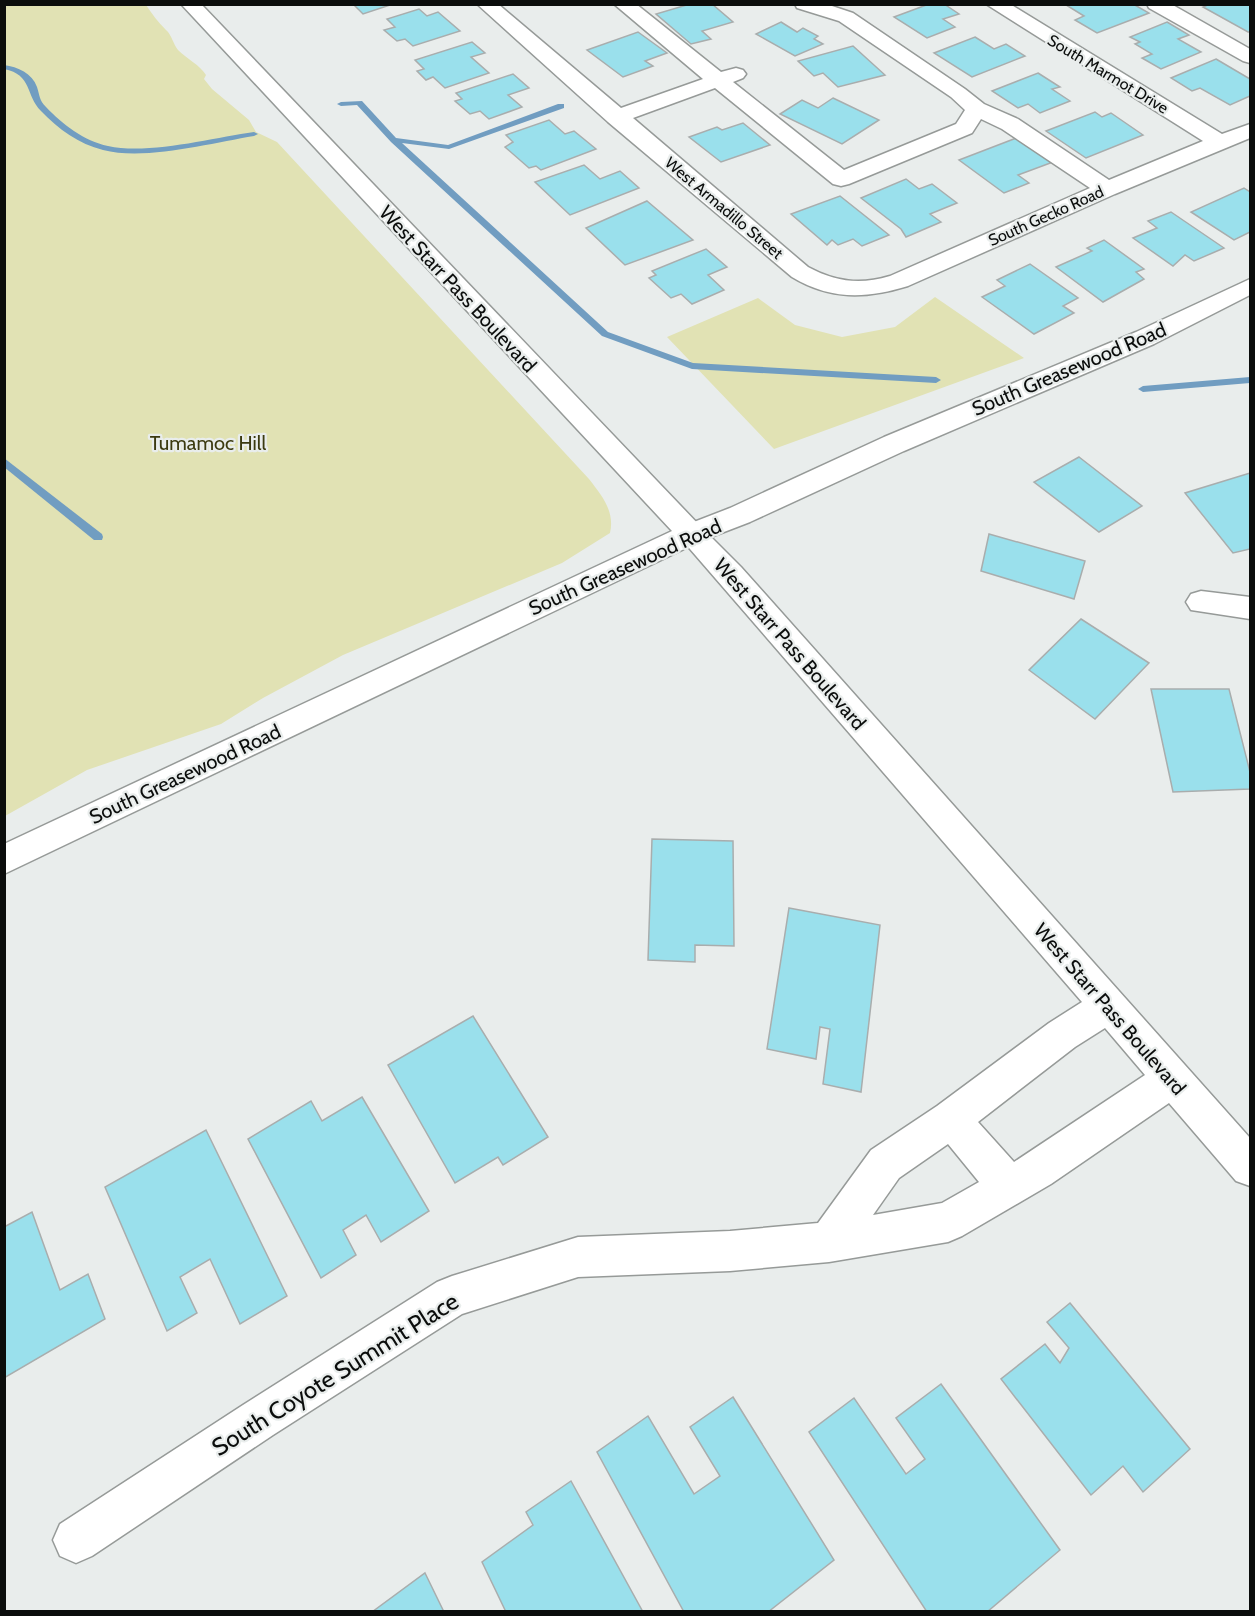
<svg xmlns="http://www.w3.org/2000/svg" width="1255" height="1616" viewBox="0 0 1255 1616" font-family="Cabin,sans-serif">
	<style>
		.green { fill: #e1e2b4 }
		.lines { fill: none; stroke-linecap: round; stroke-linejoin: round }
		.stream { fill: #719dc1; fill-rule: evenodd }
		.building { fill: #9ae0ec; stroke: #a9adad; stroke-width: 1.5 }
		.minor-casing { stroke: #969a98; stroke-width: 3 }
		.major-casing { stroke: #969a98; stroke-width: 3 }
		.minor { fill: #fff; fill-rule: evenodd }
		.major { fill: #fff; fill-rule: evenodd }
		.labels { text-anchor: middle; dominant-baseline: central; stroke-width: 4.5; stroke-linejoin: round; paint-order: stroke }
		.far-street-label { font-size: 16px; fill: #0b0d0c; stroke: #e9edec }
		.street-label { font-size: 20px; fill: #0b0d0c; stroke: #e9edec }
		.park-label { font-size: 20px; fill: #3b3a10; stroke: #e9edec }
		.near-street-label { font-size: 24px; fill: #0b0d0c; stroke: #e9edec }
	</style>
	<rect width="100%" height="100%" fill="#e9edec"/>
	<!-- green -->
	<g class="green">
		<path d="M5 4 146 5C152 14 158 22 166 30 172 35 173 44 178 50 187 59 200 65 206 75L204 79 212 89 249 120 256 132 277 142 589 479C602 496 615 511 610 533L562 563 343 655 263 698 221 724 87 770 5 816Z"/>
		<path d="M935 297 1024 358 774 449 667 337 758 298 795 325 842 337 895 327Z"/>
	</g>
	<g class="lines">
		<!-- stream -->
		<g class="stream">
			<path d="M4 65C18 67 32 73 37 87 40 96 39 100 46 107 62 124 84 141 108 146 148 155 212 138 254 132L258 134 254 136C211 143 145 161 103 150 79 144 58 129 41 111 25 95 33 75 4 69Z"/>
			<path d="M362 101 396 138 448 145 558 104H564V108L449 149 402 143 608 332 693 363 936 377 941 380 936 383 692 369 602 336 391 142 357 105 341 106 337 104 341 102Z"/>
			<path d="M1250 377V383L1143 392 1138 389 1143 386Z"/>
			<path d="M4 458 102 534 103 537 102 540H94L4 467Z"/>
		</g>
	</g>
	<!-- building -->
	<g class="building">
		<path d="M353 4H393L363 14Z"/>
		<path d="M690 4H712L733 22 702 31 711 39 691 44 656 14Z"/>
		<path d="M929 4H944L959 14 943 19 955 27 927 38 894 17Z"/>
		<path d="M1133 4 1149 13 1097 33 1075 20 1084 16 1066 5Z"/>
		<path d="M1210 4H1250V32H1248L1203 7Z"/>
		<path d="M419 9 427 16 438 12 460 31 413 46 405 39 397 41 384 30 395 27 387 19Z"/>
		<path d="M781 22 797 32 803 28 818 36 814 39 823 44 795 56 756 34Z"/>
		<path d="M1167 22 1189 35 1178 39 1201 52 1161 69 1142 58 1152 54 1135 44 1140 42 1130 37Z"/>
		<path d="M638 32 667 53 645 61 653 66 623 77 587 50Z"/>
		<path d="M975 37 994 49 1006 44 1025 56 972 77 934 53Z"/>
		<path d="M472 42 485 53 471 57 489 73 445 88 433 77 426 80 417 71 424 69 415 60Z"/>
		<path d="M853 46 885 75 838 87 823 73 814 76 798 61Z"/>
		<path d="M1216 59 1250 79V96L1230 105 1200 88 1192 91 1171 78Z"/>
		<path d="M1038 73 1060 87 1052 89 1070 101 1040 113 1028 104 1018 108 992 91Z"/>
		<path d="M513 74 529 88 508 95 522 107 489 119 480 111 470 114 455 101 462 99 456 93Z"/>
		<path d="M833 98 879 120 842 144 780 114 802 100 818 108Z"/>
		<path d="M1095 112 1102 117 1111 113 1143 135 1086 158 1046 131Z"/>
		<path d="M549 120 565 134 574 131 596 149 541 170 536 166 529 168 505 147 513 142 506 135Z"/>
		<path d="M743 123 770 145 721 162 689 137 717 127 722 130Z"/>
		<path d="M1019 137 1053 162 1018 175 1029 183 1004 193 959 160Z"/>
		<path d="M584 165 600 179 620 171 639 188 570 215 535 182Z"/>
		<path d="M906 179 919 189 932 184 957 203 930 214 941 222 906 237 901 229 861 198Z"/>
		<path d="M1244 188 1250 192V232L1234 240 1191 212Z"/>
		<path d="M840 196 889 235 862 246 853 239 838 245 832 240 827 245 791 214Z"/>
		<path d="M647 201 693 240 625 265 586 228Z"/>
		<path d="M1171 212 1224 248 1194 261 1185 255 1173 266 1133 238 1157 228 1148 221Z"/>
		<path d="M1104 240 1144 269 1136 272 1144 279 1103 302 1056 267 1092 251 1087 248Z"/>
		<path d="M706 249 727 267 708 275 724 290 692 304 681 294 671 298 649 278 656 275 652 271Z"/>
		<path d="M1030 264 1078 298 1063 306 1074 313 1034 334 982 297 1005 286 997 280Z"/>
		<path d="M1079 457 1142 506 1099 532 1034 482Z"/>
		<path d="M1250 473V549L1233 553 1185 493Z"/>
		<path d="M989 534 1085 561 1074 599 981 571Z"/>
		<path d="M1081 619 1149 663 1095 719 1029 670Z"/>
		<path d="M1151 689H1229L1250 772V789L1173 792Z"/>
		<path d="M652 839 733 841 734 946 695 945V962L648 960Z"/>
		<path d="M789 908 880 925 861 1092 823 1084 830 1029 820 1027 816 1059 767 1049Z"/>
		<path d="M473 1016 548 1137 503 1165 498 1157 455 1183 388 1065Z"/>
		<path d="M362 1097 429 1211 381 1242 366 1215 343 1230 356 1255 321 1278 248 1139 311 1101 322 1121Z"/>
		<path d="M206 1130 287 1296 240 1324 210 1259 180 1277 197 1313 167 1331 105 1187Z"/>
		<path d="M32 1212 60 1290 88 1274 105 1319 4 1378V1227Z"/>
		<path d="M1070 1303 1190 1449 1143 1492 1123 1466 1091 1495 1001 1379 1045 1344 1060 1363 1069 1348 1047 1322Z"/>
		<path d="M941 1384 1060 1550 987 1612H927L809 1432 854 1398 906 1474 925 1459 896 1418Z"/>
		<path d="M733 1397 834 1560 768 1612H684L597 1452 648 1416 694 1494 720 1476 690 1427Z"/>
		<path d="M571 1481 643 1612H506L482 1562 533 1525 526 1512Z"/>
		<path d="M425 1573 444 1612H372Z"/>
	</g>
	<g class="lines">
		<!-- minor casing -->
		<g class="minor-casing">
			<g id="minor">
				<path d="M477 4H498L621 108 703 79 614 4H636L721 72 736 68 743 70 746 74 743 78 733 82 844 170 956 124 965 110 951 97 839 21 797 8 795 4H826L853 13 965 89 984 104 1018 119 1109 180 1203 141 986 4H1010L1222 134 1250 124V138L1115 194 908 286C866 299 830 300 792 277L608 122ZM715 88 833 184 841 186 849 184 972 133 981 119 1002 129 1090 188 890 276C860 285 836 282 808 267L633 118Z"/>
				<path d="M1147 4H1171L1250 49V63L1243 61 1149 8Z"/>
				<path d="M1250 279V295L1154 344 904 451 750 522 711 537 741 567 1250 1138V1186L1236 1181 1169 1103 1051 1184 962 1236 948 1242 829 1262 730 1271 578 1277 462 1314 273 1435 92 1556 76 1563 60 1556 53 1540 60 1524 243 1405 437 1282 452 1276 578 1237 730 1231 818 1223 871 1150 937 1106 1049 1023 1082 1002 677 534 681 527 730 508 884 437 1136 332ZM1105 1028 1145 1075 1014 1162 978 1122 1075 1047ZM948 1144 979 1182 942 1203 873 1215 899 1178Z"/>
				<path d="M1201 591 1250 597V619L1191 610 1186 602 1191 594Z"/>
			</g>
		</g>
		<!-- major casing -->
		<g class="major-casing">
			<path id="major" d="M181 4H201L701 527 705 534 701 541 4 874V844L672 531Z"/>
		</g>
		<!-- minor -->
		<use href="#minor" class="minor"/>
		<!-- major -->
		<use href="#major" class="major"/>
	</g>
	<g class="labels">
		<!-- far-street labels -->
		<g class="far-street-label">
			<text transform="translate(1108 74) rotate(31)">South Marmot Drive</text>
			<text transform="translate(724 208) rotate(40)">West Armadillo Street</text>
			<text transform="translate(1046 216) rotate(-24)">South Gecko Road</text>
		</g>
		<!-- street labels -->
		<g class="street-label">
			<text transform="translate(458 289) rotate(47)">West Starr Pass Boulevard</text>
			<text transform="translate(1069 369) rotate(-23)">South Greasewood Road</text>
			<text transform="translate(625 567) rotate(-24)">South Greasewood Road</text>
			<text transform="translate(790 644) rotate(49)">West Starr Pass Boulevard</text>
			<text transform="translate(185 774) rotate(-25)">South Greasewood Road</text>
			<text transform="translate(1110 1009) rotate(49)">West Starr Pass Boulevard</text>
		</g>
		<!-- park labels -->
		<g class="park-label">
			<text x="208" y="443">Tumamoc Hill</text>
		</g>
		<!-- near-street labels -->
		<g class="near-street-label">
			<text transform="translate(335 1374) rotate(-32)">South Coyote Summit Place</text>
		</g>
	</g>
	<!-- border -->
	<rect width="1255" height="1616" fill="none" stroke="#0b0d0c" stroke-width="12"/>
</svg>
